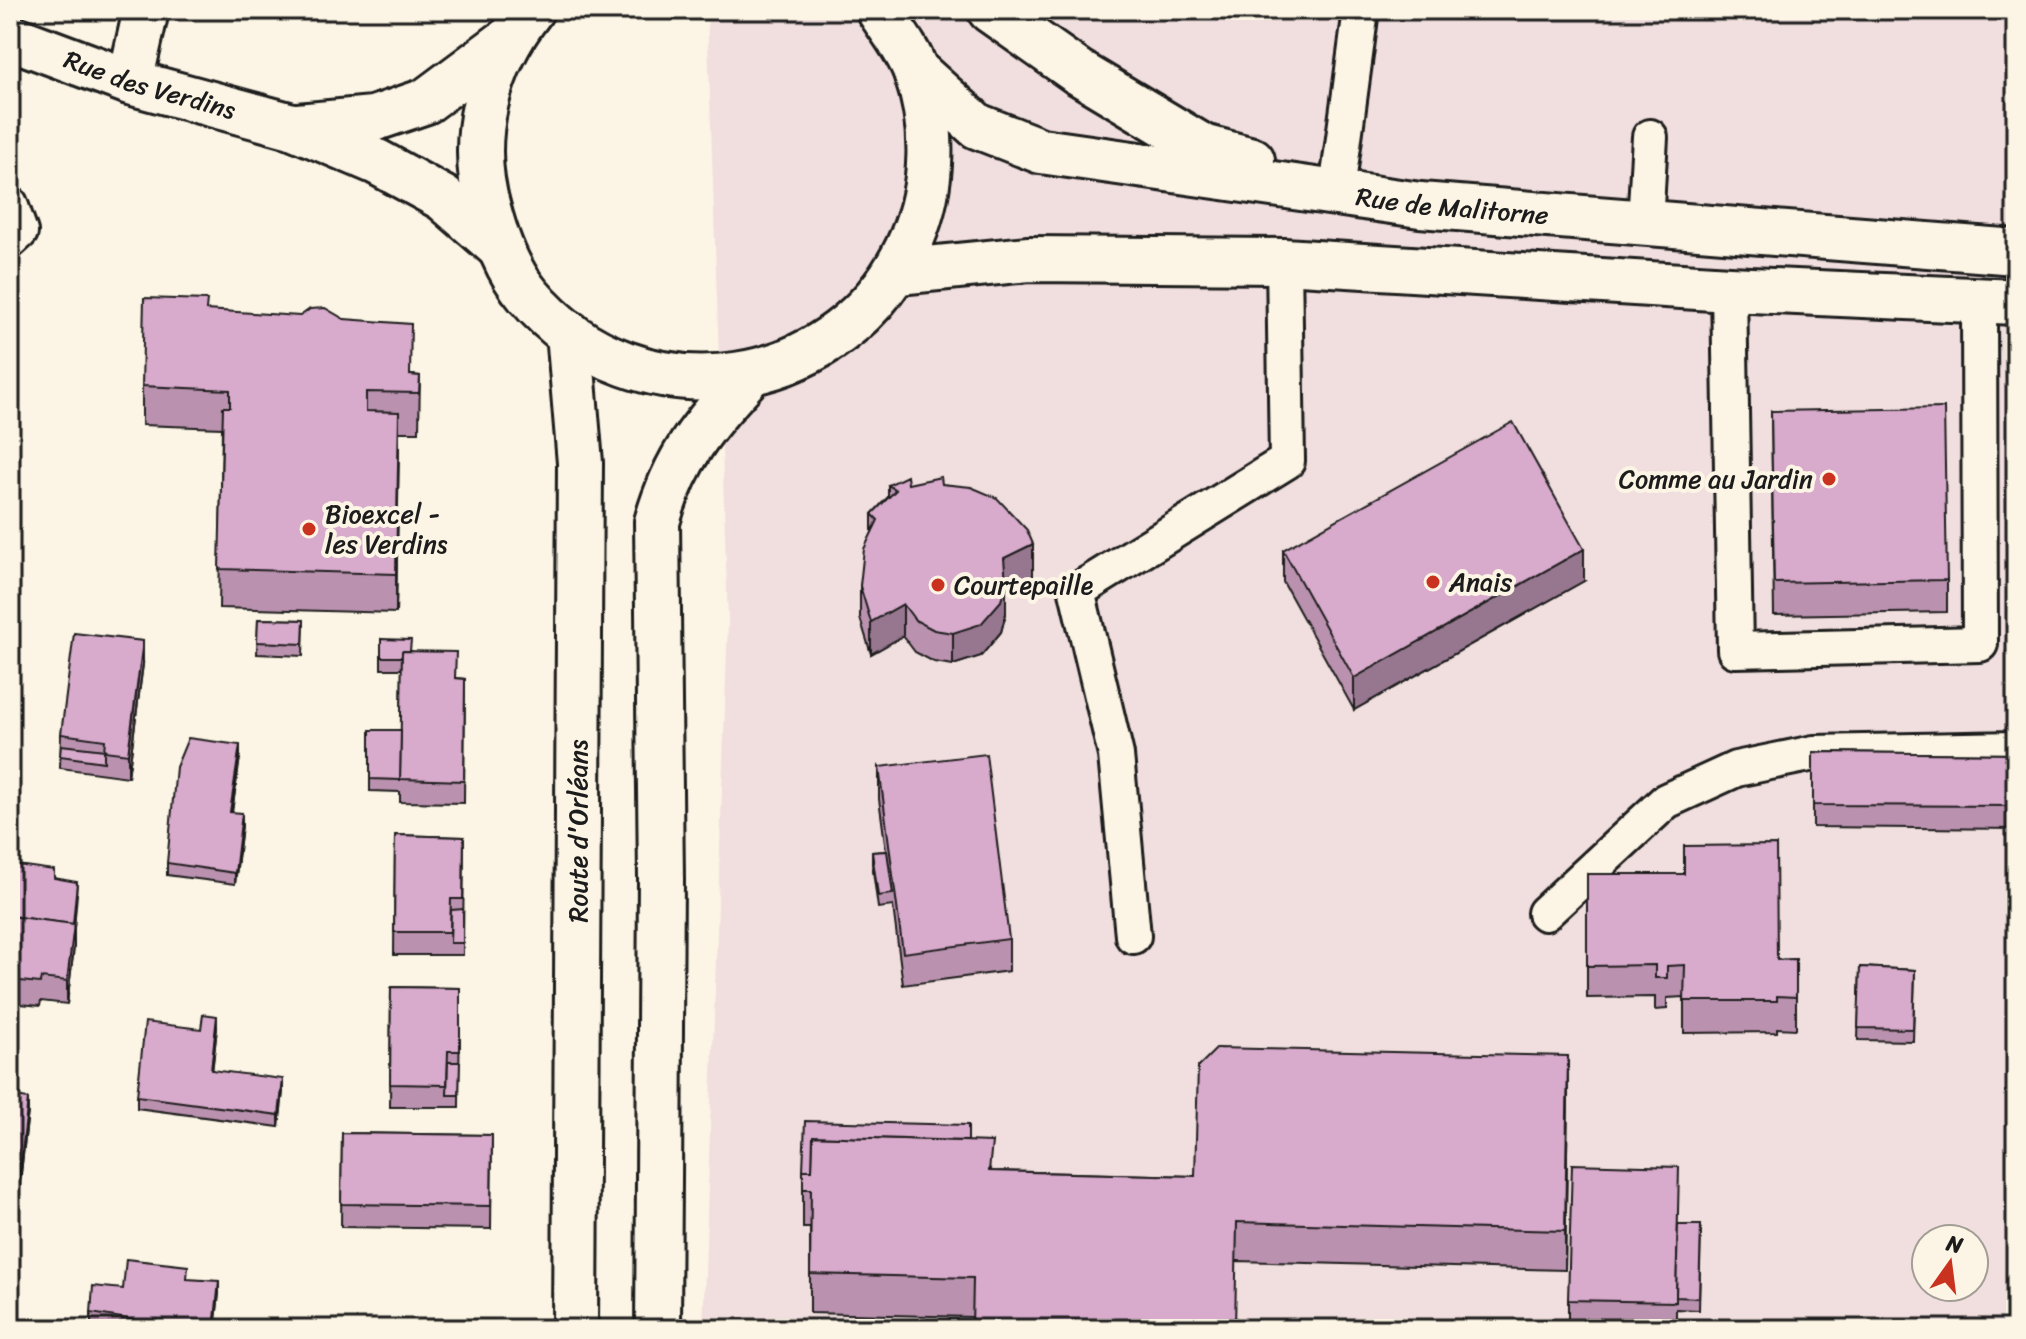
<svg xmlns="http://www.w3.org/2000/svg" width="2026" height="1339" viewBox="0 0 2026 1339" font-family="Sriracha,sans-serif">
	<style>
		.built { fill: #f1dede; fill-rule: evenodd }
		.lines { fill: none; stroke-linecap: round; stroke-linejoin: round }
		.lane-casing { stroke: #1c1c1c; stroke-width: 40 }
		.street-casing { stroke: #1c1c1c; stroke-width: 50 }
		.secondary-casing { stroke: #1c1c1c; stroke-width: 50 }
		.primary-casing { stroke: #1c1c1c; stroke-width: 50 }
		.lane { stroke: #fcf5e5; stroke-width: 34 }
		.street { stroke: #fcf5e5; stroke-width: 44 }
		.secondary { stroke: #fcf5e5; stroke-width: 44 }
		.primary { stroke: #fcf5e5; stroke-width: 44 }
		.wall { fill: #ba92af; stroke: #1c1c1c; stroke-width: 2 }
		.shaded-wall { fill: #97778f; stroke: #1c1c1c; stroke-width: 2 }
		.building { fill: #d8aacc; stroke: #1c1c1c; stroke-width: 2 }
		.poi-dot { fill: #c8321e; stroke: #fcf5e5; stroke-width: 3 }
		.labels { text-anchor: middle; dominant-baseline: central; stroke-width: 8; stroke-linejoin: round; paint-order: stroke }
		.street-label { font-size: 26px; fill: #1c1c1c; stroke: #fcf5e5 }
		.poi-label { font-size: 26px; fill: #1c1c1c; stroke: #fcf5e5; text-anchor: start }
	</style>
	<rect width="100%" height="100%" fill="#fcf5e5"/>
	<filter id="ink" filterUnits="userSpaceOnUse"><feTurbulence type="fractalNoise" baseFrequency=".0125" numOctaves="2"/><feDisplacementMap in="SourceGraphic" scale="16" xChannelSelector="R" yChannelSelector="G"/><feConvolveMatrix kernelMatrix="1 2 1 2 8 2 1 2 1" color-interpolation-filters="sRGB"/></filter>
	<g filter="url(#ink)">
		<!-- built -->
		<path class="built" d="M707 10H2016V1329H703L728 621ZM1926 1239H1974V1287H1926Z"/>
		<g class="lines">
			<!-- lane casing -->
			<g class="lane-casing">
				<g id="lane">
					<path d="M1338 183 1361 10"/>
					<path d="M10 204 20 232 10 241"/>
					<path d="M1645 224 1650 137"/>
					<path d="M1729 289 1735 650 1980 644 1979 300"/>
					<path d="M1545 913 1666 801 1736 769 1814 753 2016 749"/>
					<path d="M1133 936 1116 755 1077 591 1287 461 1284 261"/>
				</g>
			</g>
			<!-- street casing -->
			<g class="street-casing">
				<g id="street">
					<path id="s1" d="M10 37 130 82 292 126 377 162 443 198 498 246"/>
					<path d="M130 82 146 10"/>
					<path d="M298 126 373 119 426 101 508 40"/>
				</g>
			</g>
			<!-- secondary casing -->
			<g class="secondary-casing">
				<g id="secondary">
					<path d="M990 10 1078 72 1203 147 1252 160"/>
					<path id="s2" d="M916 71 977 126 1041 151 1420 205 2016 252"/>
					<path d="M898 272 1029 259 1284 261 1729 289 2016 302"/>
				</g>
			</g>
			<!-- primary casing -->
			<g class="primary-casing">
				<g id="primary">
					<path d="M531 10C487 66 468 138 488 208 496 239 507 270 528 295 638 427 846 395 912 238 934 186 935 126 916 72 909 51 891 29 879 10"/>
					<path d="M569 333 580 463 575 1329"/>
					<path d="M658 1329 661 879 657 522C676 455 704 425 750 374"/>
				</g>
			</g>
			<!-- lane -->
			<use href="#lane" class="lane"/>
			<!-- street -->
			<use href="#street" class="street"/>
			<!-- secondary -->
			<use href="#secondary" class="secondary"/>
			<!-- primary -->
			<use href="#primary" class="primary"/>
		</g>
		<!-- wall -->
		<g class="wall">
			<path d="M207 310 411 375 420 376 419 432H399L396 613 219 608 222 428 142 425V386Z"/>
			<path d="M1771 411 1947 580V612L1774 615Z"/>
			<path d="M942 484 1033 576 1006 588V613L1001 632 981 656 953 665 934 662 915 652 903 636 871 654 860 618V586L872 533V514L888 497V485Z"/>
			<path d="M1283 550 1584 581 1354 710 1283 582Z"/>
			<path d="M258 619 304 620 303 656 257 654Z"/>
			<path d="M381 639 411 651 456 678 465 679 464 803 400 802V792L370 791V730H401L402 669H381Z"/>
			<path d="M143 664 128 777 60 768 61 734Z"/>
			<path d="M1813 752 2016 754V829L1813 827Z"/>
			<path d="M240 757 232 812 242 825 235 884 167 875V863Z"/>
			<path d="M879 767 1009 939V971L903 985 893 906 878 908 872 864V852L886 851 879 799Z"/>
			<path d="M395 835 464 837 463 955H394Z"/>
			<path d="M10 864 54 878 77 894 74 928V947L67 1004 41 1001 40 1006 10 1003Z"/>
			<path d="M1587 874 1777 960 1796 959V1029L1777 1028V1032L1684 1033V997L1667 998V1009L1655 1010V997L1587 998Z"/>
			<path d="M1860 967 1915 970 1913 1041 1858 1040Z"/>
			<path d="M391 987 460 988 459 1107H390Z"/>
			<path d="M217 1028 212 1071 283 1091 279 1127 137 1108V1096L201 1029Z"/>
			<path d="M1568 1094 1565 1270 1237 1261 972 1317 810 1313V1228H803V1170L968 1141 992 1171 1195 1176Z"/>
			<path d="M10 1096 28 1111 14 1235 10 1234Z"/>
			<path d="M342 1133 492 1135 491 1229 341 1227Z"/>
			<path d="M1678 1225H1701L1699 1310 1676 1309V1325L1568 1322V1300Z"/>
			<path d="M123 1289 219 1293 215 1329H116L91 1325V1313Z"/>
		</g>
		<!-- shaded-wall -->
		<g class="shaded-wall">
			<path d="M399 412V450L396 613V574Z"/>
			<path d="M1033 544V576L1006 588V613L1001 632 981 656 953 665V633L1004 558Z"/>
			<path d="M1584 549V581L1354 710V678Z"/>
			<path d="M903 604V636L871 654V622Z"/>
			<path d="M143 641V664L128 777V754Z"/>
			<path d="M240 745V757L230 824V812Z"/>
			<path d="M242 813V825L235 884V873Z"/>
			<path d="M77 882 74 928V947L67 1004V981Z"/>
			<path d="M217 1016V1028L211 1082V1070Z"/>
			<path d="M1568 1056V1094L1565 1270V1231Z"/>
			<path d="M283 1079V1091L279 1127V1115Z"/>
			<path d="M28 1099V1111L14 1235V1223Z"/>
			<path d="M219 1281V1293L215 1329H214Z"/>
		</g>
		<!-- building -->
		<g class="building">
			<path d="M144 298 207 300 206 310 300 316 310 309 325 308 344 319 411 324 410 375 420 376 419 393 366 392V411L399 412 396 574 219 569 223 407H230V390L142 386Z"/>
			<path d="M1944 408 1947 580 1774 583 1771 411Z"/>
			<path d="M1513 422 1584 549 1354 678 1283 550Z"/>
			<path d="M907 476 908 484 941 477 942 484 971 487 997 498 1027 530 1033 544 1004 558 1006 582 1001 601 981 624 953 633 934 630 915 620 903 604 871 622 860 586 864 549 878 520 872 514 896 490 888 485Z"/>
			<path d="M258 619 304 620 303 644 257 642Z"/>
			<path d="M74 633 143 641 128 754 104 751 105 740 61 734Z"/>
			<path d="M381 639 411 640 410 651H402V657H381Z"/>
			<path d="M402 651 456 652 455 678 465 679 464 781 400 779Z"/>
			<path d="M370 730H401L400 780 370 779Z"/>
			<path d="M188 738 240 745 230 812 242 813 235 873 167 863 176 767Z"/>
			<path d="M61 745 105 750 104 751V762L60 756Z"/>
			<path d="M1813 752 2016 754V806L1813 805Z"/>
			<path d="M986 754 1009 939 903 953 879 767Z"/>
			<path d="M395 835 464 837 463 899H451L450 932H394Z"/>
			<path d="M1776 845 1777 960 1796 959V997L1777 996V1001H1684L1685 965 1667 966V978H1655V965L1587 966V874H1684V846Z"/>
			<path d="M887 851 893 894 878 896 872 852Z"/>
			<path d="M10 864 54 870V878L77 882 73 924 10 916Z"/>
			<path d="M463 909V943H450L451 910Z"/>
			<path d="M10 916 74 924 67 981 41 978 40 983 10 980Z"/>
			<path d="M1860 967 1915 970 1913 1029 1858 1028Z"/>
			<path d="M391 987 460 988V1051H448L447 1085 390 1084Z"/>
			<path d="M203 1014 217 1016 211 1070 283 1079 279 1115 137 1096 145 1022 201 1029Z"/>
			<path d="M1217 1048 1568 1056 1565 1231 1237 1222 1235 1329H972L973 1278 810 1274 811 1189H803V1170H812L813 1136 992 1142 989 1171 1195 1176 1198 1067Z"/>
			<path d="M448 1062H460L459 1095H447Z"/>
			<path d="M10 1096 28 1099 14 1223 10 1222Z"/>
			<path d="M805 1121 968 1125V1141L813 1136 812 1170H803Z"/>
			<path d="M342 1133 492 1135 491 1206 341 1204Z"/>
			<path d="M1572 1164 1679 1167 1676 1302 1568 1300Z"/>
			<path d="M1678 1225H1701L1699 1298 1676 1297Z"/>
			<path d="M126 1259 188 1266 187 1279 219 1281 214 1329 181 1326V1329H145L146 1322 91 1313 93 1286 123 1289Z"/>
		</g>
	</g>
	<!-- markers -->
	<g class="poi-dot">
		<circle cx="1829" cy="479" r="8"/>
		<circle cx="309" cy="529" r="8"/>
		<circle cx="1433" cy="582" r="8"/>
		<circle cx="938" cy="585" r="8"/>
	</g>
	<g class="labels">
		<!-- street labels -->
		<g class="street-label">
			<text stroke="none"><textPath href="#s1" startOffset="148">Rue des Verdins</textPath></text>
			<text stroke="none"><textPath href="#s2" startOffset="566">Rue de Malitorne</textPath></text>
			<text transform="translate(578 831) rotate(-90)">Route d'Orléans</text>
		</g>
		<!-- poi labels -->
		<g class="poi-label">
			<text x="1813" y="479" text-anchor="end">Comme au Jardin</text>
			<text x="325" y="514">Bioexcel -<tspan x="325" dy="30">les Verdins</tspan></text>
			<text x="1449" y="582">Anais</text>
			<text x="954" y="585">Courtepaille</text>
		</g>
	</g>
	<!-- margin -->
	<rect width="2026" height="1339" fill="none" stroke="#fcf5e5" stroke-width="40"/>
	<rect x="20" y="20" width="1986" height="1299" fill="none" stroke="#1c1c1c" stroke-width="3" filter="url(#ink)"/>
	<!-- north arrow -->
	<g transform="translate(1950 1263) rotate(14)"><circle r="38" fill="#fcf5e5" stroke="#a29e95" stroke-width="2"/>
	<path d="M0-6L14 30L0 20L-14 30Z" fill="#c8321e"/>
	<text y="-12" font-size="22" font-weight="bold" text-anchor="middle" fill="#1c1c1c">N</text>
	</g>
</svg>
